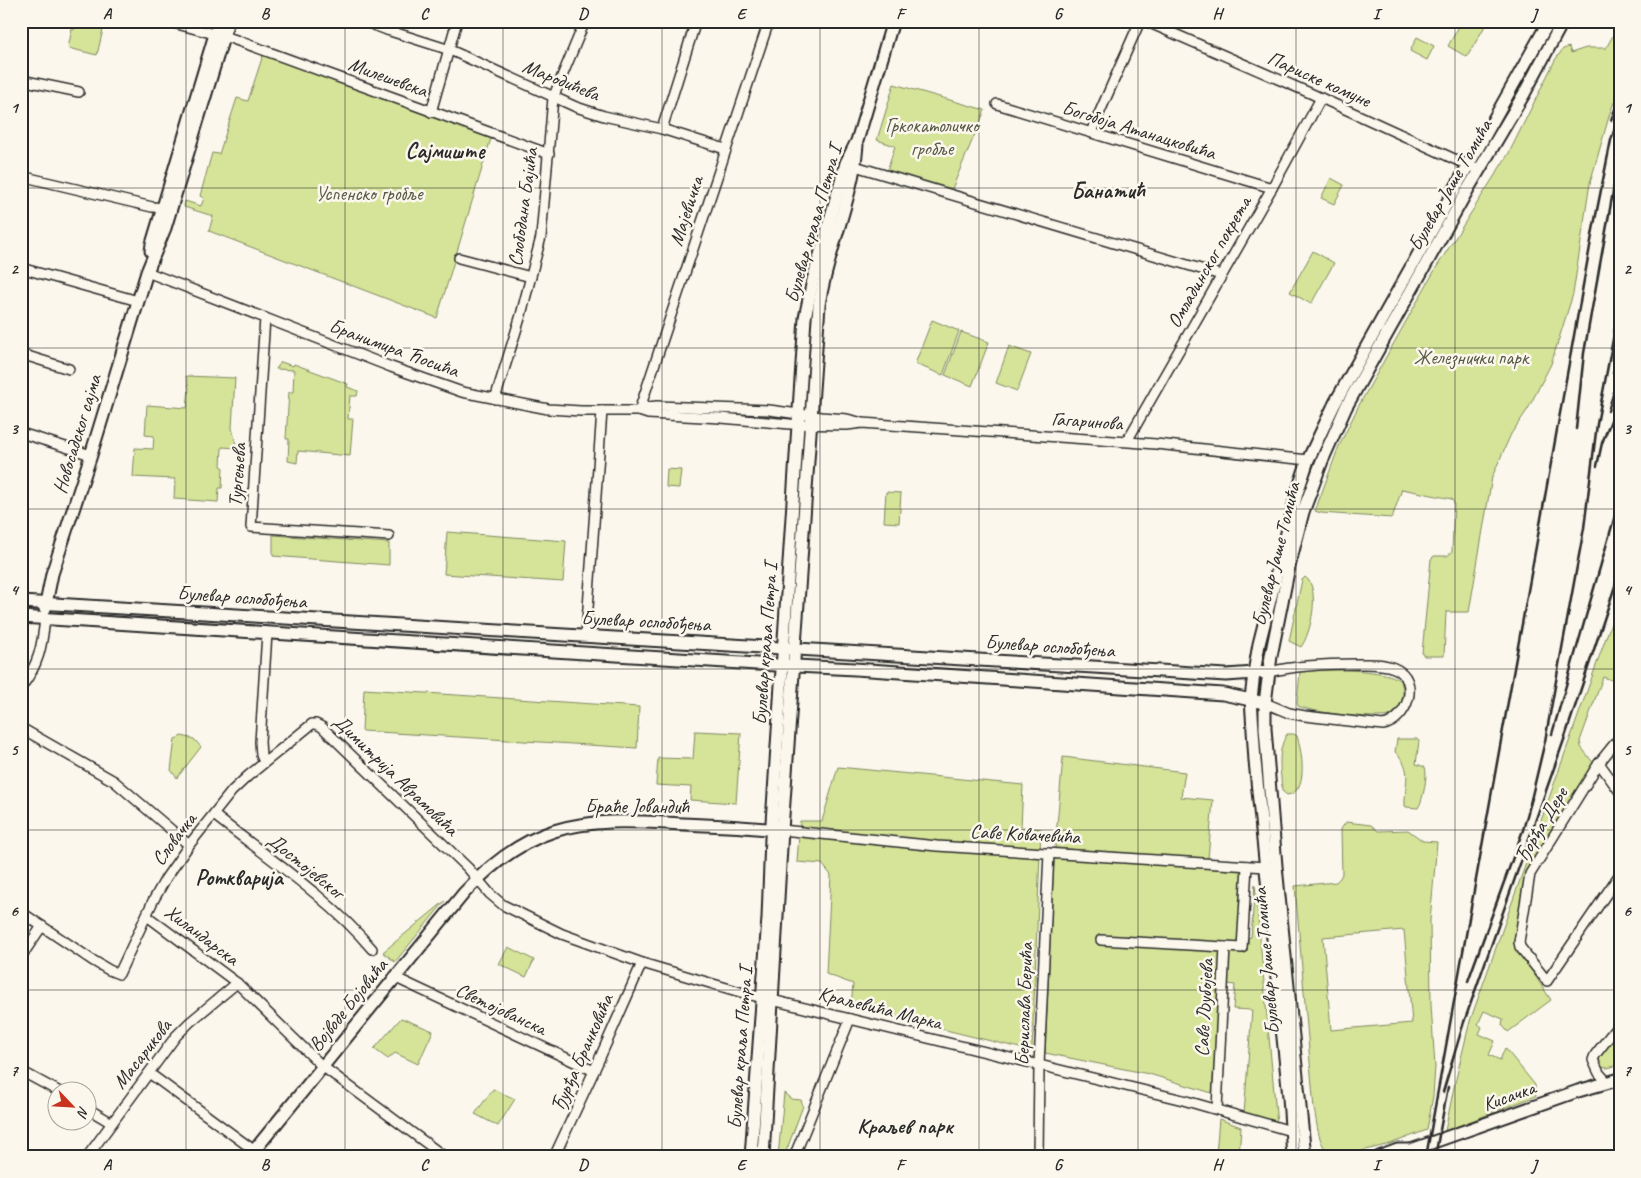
<svg xmlns="http://www.w3.org/2000/svg" width="1641" height="1178" viewBox="0 0 1641 1178" font-family="Caveat,sans-serif">
	<style>
		.green { fill: #d5e498; stroke: #808862; fill-rule: evenodd }
		.lines { fill: none; stroke-linecap: round; stroke-linejoin: round }
		.street-casing { stroke: #2b2b2b; stroke-width: 12 }
		.secondary-casing { stroke: #2b2b2b; stroke-width: 15 }
		.street { stroke: #fbf7ec; stroke-width: 9 }
		.secondary { stroke: #fbf7ec; stroke-width: 11 }
		.rail { stroke: #2b2b2b; stroke-width: 2.5 }
		.grid { fill: none; stroke: #2b2b2b; stroke-width: 1; stroke-opacity: 0.55 }
		.labels { text-anchor: middle; dominant-baseline: central; stroke-width: 5; stroke-linejoin: round; paint-order: stroke }
		.street-label { font-size: 20px; fill: #2b2b2b; stroke: #fbf7ec }
		.park-label { font-size: 20px; fill: #565946; stroke: #fbf7ec }
		.neighbourhood-label { font-size: 21px; font-weight: bold; fill: #2b2b2b; stroke: #fbf7ec }
		.quarter-label { font-size: 22px; font-weight: bold; fill: #2b2b2b; stroke: #fbf7ec }
		.neatline { fill: none; stroke: #2b2b2b; stroke-width: 2 }
		.grid-label { font-size: 16px; text-anchor: middle; font-weight: bold; fill: #2b2b2b }
	</style>
	<rect width="100%" height="100%" fill="#fbf7ec"/>
	<filter id="ink" filterUnits="userSpaceOnUse"><feTurbulence type="fractalNoise" baseFrequency=".02" numOctaves="2"/><feDisplacementMap in="SourceGraphic" scale="10" xChannelSelector="R" yChannelSelector="G"/><feConvolveMatrix kernelMatrix="1 2 1 2 8 2 1 2 1" color-interpolation-filters="sRGB"/></filter>
	<g filter="url(#ink)">
		<!-- green -->
		<g class="green">
			<path d="M76 21H105L97 55 68 48 72 29 74 30Z"/>
			<path d="M1462 21H1476L1485 26 1467 57 1448 46Z"/>
			<path d="M1612 21H1620V86L1610 113 1590 183 1573 294 1551 364 1528 409 1511 434 1492 477 1469 612H1446L1444 656H1424L1422 653 1431 559 1434 556H1447L1452 552 1454 503 1452 499 1402 489 1392 518 1321 513 1315 511 1339 446 1358 407 1436 268 1509 153 1555 60 1563 49 1569 47 1571 53 1586 48H1606L1615 32Z"/>
			<path d="M1417 37 1434 46 1427 60 1410 51Z"/>
			<path d="M263 55 439 120 440 116 492 135 437 318 209 231 213 216 184 207 185 201 201 206 204 198 200 196 212 153 219 154 237 98 248 101Z"/>
			<path d="M894 84 985 110 951 191 887 171 895 146 877 140Z"/>
			<path d="M1331 178 1344 185 1334 204 1321 198Z"/>
			<path d="M1313 251 1334 263 1311 304 1290 292Z"/>
			<path d="M932 320 959 331 943 375 915 364Z"/>
			<path d="M961 332 989 342 972 386 945 375Z"/>
			<path d="M1009 346 1031 354 1017 391 996 383Z"/>
			<path d="M281 362 293 366 294 364 348 384 347 387 358 391 357 396H350L348 419H353L350 456 298 451 297 463 288 461 289 439H286L289 392H293L294 370 276 369Z"/>
			<path d="M186 376 235 378 232 428 237 448 222 447 221 466 223 467 222 488H219L218 502 174 499 175 479 133 477 135 448 153 449 154 436 145 435 147 405 187 408 189 388Z"/>
			<path d="M667 469 681 470 679 488 666 487Z"/>
			<path d="M886 492 901 493 899 523 884 522Z"/>
			<path d="M447 532 566 541 563 582 444 574Z"/>
			<path d="M273 535 389 543V565L273 556Z"/>
			<path d="M1305 577C1321 587 1311 634 1301 647L1289 641 1302 580Z"/>
			<path d="M1620 598V683L1603 677 1580 741 1581 747 1594 764 1532 861 1526 874 1515 945 1551 1000 1508 1032 1502 1025 1503 1019 1484 1011 1478 1024 1482 1027 1479 1034 1495 1041 1489 1055 1500 1060 1505 1048 1535 1085 1536 1096 1445 1131 1454 1087 1470 1021Z"/>
			<path d="M1340 669C1353 671 1392 671 1400 681 1403 685 1403 690 1403 695 1402 703 1399 712 1393 715 1382 721 1309 712 1298 706L1297 703 1300 672 1303 671Z"/>
			<path d="M364 689 639 707 637 748 362 731Z"/>
			<path d="M695 731 741 733 736 803 690 800 691 787 656 785 658 758 693 759Z"/>
			<path d="M1287 734H1294L1297 736C1302 751 1309 793 1287 795L1282 791C1281 771 1276 752 1287 734Z"/>
			<path d="M182 736 194 739 201 747 177 778 171 770 175 739Z"/>
			<path d="M1397 739H1417L1419 741 1416 764 1425 767C1428 775 1423 801 1418 808L1406 807 1405 806C1404 784 1414 769 1395 752Z"/>
			<path d="M1063 757 1185 772 1181 797 1213 800 1208 859 1055 848Z"/>
			<path d="M838 767 1023 785 1021 827 1041 829 1032 1051 851 1007 853 984 826 974 831 875 822 864 797 862 800 821H822Z"/>
			<path d="M1346 822 1371 825 1378 831 1408 830 1423 841 1437 842 1430 921 1431 1005 1435 1067 1433 1096 1427 1130 1390 1144 1341 1156C1318 1157 1318 1126 1314 1109L1295 886 1336 882 1340 878 1342 874 1341 829ZM1404 930 1412 1023 1331 1030 1323 937Z"/>
			<path d="M1054 856 1244 871 1239 944H1223L1212 1093 1149 1074 1045 1053Z"/>
			<path d="M1255 884 1277 1125 1244 1114 1252 1010 1233 1009 1235 985 1227 984 1230 951H1244L1248 944V938L1251 937Z"/>
			<path d="M445 901 395 962 383 952Z"/>
			<path d="M508 947 534 960 526 977 499 964Z"/>
			<path d="M401 1018 433 1031 418 1064 395 1053 388 1059 374 1049Z"/>
			<path d="M1620 1030V1065L1607 1068 1601 1067 1599 1062 1600 1056Z"/>
			<path d="M493 1089 515 1099 498 1126 475 1114Z"/>
			<path d="M784 1093 791 1099 801 1100 803 1106 784 1157H778Z"/>
			<path d="M1219 1119 1241 1127 1239 1157 1216 1155Z"/>
		</g>
		<g class="lines">
			<!-- street casing -->
			<g class="street-casing">
				<g id="street">
					<path d="M166 21 233 39 549 154"/>
					<path d="M363 21 387 30 390 21"/>
					<path d="M1145 21 1310 93 1474 168"/>
					<path d="M387 30 450 50 576 107 604 116 662 129 725 149"/>
					<path d="M21 80 79 92"/>
					<path d="M997 104 1272 188"/>
					<path d="M431 112 457 21"/>
					<path d="M662 129 696 21"/>
					<path d="M1091 132 1140 21"/>
					<path d="M855 166 1221 275"/>
					<path d="M21 176 152 207 168 208"/>
					<path d="M459 258 531 277"/>
					<path d="M21 268 138 301"/>
					<path d="M147 272 391 367 462 392 548 409 581 411H639L648 414 721 418 790 424 847 425 862 423 1156 444 1308 460"/>
					<path d="M265 318 251 527 389 536"/>
					<path d="M21 354 69 369"/>
					<path d="M495 399 521 315 541 237 553 98 585 21"/>
					<path d="M639 411 769 21"/>
					<path d="M639 411 648 407 657 406 769 410 821 417 847 419 859 422"/>
					<path d="M21 433 91 455"/>
					<path d="M1127 441 1273 186 1321 98"/>
					<path d="M586 636 602 411"/>
					<path d="M21 687C39 665 42 646 45 619"/>
					<path d="M1265 703 1289 713 1305 716 1383 725C1407 721 1422 679 1394 668 1382 663 1368 664 1356 664 1326 664 1298 665 1269 672"/>
					<path d="M21 728 114 781 189 845"/>
					<path d="M1620 737 1599 763 1530 874 1519 942 1520 947 1547 981 1620 874"/>
					<path d="M264 762 261 755 260 742 267 633"/>
					<path d="M1599 763 1620 792"/>
					<path d="M214 815C268 858 327 896 372 949"/>
					<path d="M782 830 937 846 1266 867"/>
					<path d="M21 912 92 960 109 970 119 974 153 901 166 878 189 845 232 791 248 776 312 724H316L322 727 468 868 490 894 503 905 562 934 642 963 747 994 1183 1100 1291 1131"/>
					<path d="M147 916 237 983 322 1066 445 1157"/>
					<path d="M1101 940 1242 948 1247 866"/>
					<path d="M21 957 42 926"/>
					<path d="M394 977 594 1071"/>
					<path d="M21 1071 58 1091"/>
					<path d="M149 1073 263 1157"/>
					<path d="M1607 1082 1599 1073 1593 1060 1595 1055 1620 1023"/>
					<path d="M88 1109 112 1123"/>
					<path d="M1217 1109 1225 947"/>
					<path d="M87 1157 176 1036 190 1022 237 983"/>
					<path d="M554 1157 594 1071 642 963"/>
					<path d="M794 1157 850 1019"/>
					<path d="M1038 1157 1039 1065 1049 853"/>
				</g>
			</g>
			<!-- secondary casing -->
			<g class="secondary-casing">
				<g id="secondary">
					<path d="M151 251 152 244 219 21"/>
					<path d="M21 602 1226 675 1269 672"/>
					<path d="M45 609 52 574 91 455 147 272 165 228 228 21"/>
					<path d="M21 617 757 664 855 669 1223 694 1265 703"/>
					<path d="M249 1157 464 893C488 867 519 842 554 831 595 818 640 822 683 824 715 825 747 827 778 830"/>
					<path d="M751 1157 768 918 771 838 805 318 813 280 846 163 857 141 893 21"/>
					<path d="M763 1157 782 830 819 305C827 251 853 198 857 145"/>
					<path d="M1293 1157 1289 1097 1255 761 1251 699 1254 673 1259 644 1297 493 1308 460 1335 403 1549 21"/>
					<path d="M1305 1157 1276 866 1265 728V703L1271 656 1289 567 1303 512 1322 461 1346 407 1468 189 1524 94 1563 21"/>
					<path d="M1379 1157 1398 1150H1410"/>
					<path d="M1402 1157 1411 1150 1578 1091 1620 1079"/>
				</g>
			</g>
			<!-- street -->
			<use href="#street" class="street"/>
			<!-- secondary -->
			<use href="#secondary" class="secondary"/>
			<!-- rail -->
			<g class="rail">
				<path d="M1611 120 1620 96"/>
				<path d="M1613 373 1620 353"/>
				<path d="M1608 411 1620 372"/>
				<path d="M1576 429 1584 353 1620 153"/>
				<path d="M1597 466 1602 443 1620 398"/>
				<path d="M1552 734 1620 498"/>
				<path d="M1530 804 1545 741 1584 528 1597 424 1620 302"/>
				<path d="M1468 981 1523 830 1532 798"/>
				<path d="M1443 1092 1463 1025 1565 737 1620 571"/>
				<path d="M1426 1157 1593 230 1611 140 1620 113"/>
				<path d="M1435 1157 1448 1087"/>
			</g>
		</g>
	</g>
	<!-- grid -->
	<path class="grid" d="M186 21V1157M345 21V1157M503 21V1157M662 21V1157M820 21V1157M979 21V1157M1138 21V1157M1296 21V1157M1455 21V1157M21 188H1620M21 348H1620M21 509H1620M21 669H1620M21 830H1620M21 990H1620"/>
	<g class="labels">
		<!-- street labels -->
		<g class="street-label">
			<text transform="translate(388 77) rotate(20)">Милешевска</text>
			<text transform="translate(1319 79) rotate(24)">Париске комуне</text>
			<text transform="translate(561 80) rotate(22)">Мародићева</text>
			<text transform="translate(1139 130) rotate(17)">Богобоја Атанацковића</text>
			<text transform="translate(1450 185) rotate(-60)">Булевар Јаше Томића</text>
			<text transform="translate(523 207) rotate(-82)">Слободана Бајића</text>
			<text transform="translate(686 211) rotate(-72)">Мајевичка</text>
			<text transform="translate(813 224) rotate(-74)">Булевар краља Петра I</text>
			<text transform="translate(1209 262) rotate(-60)">Омладинског покрета</text>
			<text transform="translate(394 348) rotate(20)">Бранимира Ћосића</text>
			<text transform="translate(1087 421) rotate(4)">Гагаринова</text>
			<text transform="translate(77 434) rotate(-73)">Новосадског сајма</text>
			<text transform="translate(237 475) rotate(-86)">Тургењева</text>
			<text transform="translate(1276 554) rotate(-76)">Булевар Јаше Томића</text>
			<text transform="translate(242 597) rotate(4)">Булевар ослобођења</text>
			<text transform="translate(646 621) rotate(3)">Булевар ослобођења</text>
			<text transform="translate(765 644) rotate(-86)">Булевар краља Петра I</text>
			<text transform="translate(1050 646) rotate(4)">Булевар ослобођења</text>
			<text transform="translate(396 775) rotate(44)">Димитрија Аврамовића</text>
			<text x="637" y="806">Браће Јовандић</text>
			<text transform="translate(1541 825) rotate(-59)">Ђорђа Дере</text>
			<text transform="translate(1025 834) rotate(3)">Саве Ковачевића</text>
			<text transform="translate(174 839) rotate(-53)">Словачка</text>
			<text transform="translate(306 866) rotate(39)">Достојевског</text>
			<text transform="translate(202 935) rotate(37)">Хиландарска</text>
			<text transform="translate(1266 961) rotate(-95)">Булевар Јаше Томића</text>
			<text transform="translate(1024 1004) rotate(-88)">Берислава Берића</text>
			<text transform="translate(348 1005) rotate(-51)">Војводе Бојовића</text>
			<text transform="translate(880 1008) rotate(14)">Краљевића Марка</text>
			<text transform="translate(1204 1008) rotate(-87)">Саве Љубојева</text>
			<text transform="translate(501 1009) rotate(25)">Светојованска</text>
			<text transform="translate(740 1048) rotate(-86)">Булевар краља Петра I</text>
			<text transform="translate(582 1053) rotate(-66)">Ђурђа Бранковића</text>
			<text transform="translate(142 1054) rotate(-52)">Масарикова</text>
			<text transform="translate(1509 1096) rotate(-20)">Кисачка</text>
		</g>
		<!-- park labels -->
		<g class="park-label">
			<text x="932" y="125">Гркокатоличко<tspan x="932" dy="23">гробље</tspan></text>
			<text x="369" y="193">Успенско гробље</text>
			<text x="1471" y="357">Железнички парк</text>
		</g>
		<!-- neighbourhood labels -->
		<g class="neighbourhood-label">
			<text x="905" y="1126">Краљев парк</text>
		</g>
		<!-- quarter labels -->
		<g class="quarter-label">
			<text x="445" y="151">Сајмиште</text>
			<text x="1108" y="191">Банатић</text>
			<text x="239" y="878">Роткварија</text>
		</g>
	</g>
	<!-- margin -->
	<rect width="1641" height="1178" fill="none" stroke="#fbf7ec" stroke-width="55"/>
	<!-- north arrow -->
	<g transform="translate(72 1106) rotate(115)"><circle r="24" fill="#fbf7ec" stroke="#a8a59f"/>
	<path d="M0-4L9 19L0 12L-9 19Z" fill="#c8321e"/>
	<text y="-8" font-size="14" font-weight="bold" text-anchor="middle" fill="#2b2b2b">N</text>
	</g>
	<rect x="28" y="28" width="1586" height="1122" class="neatline"/>
	<g class="grid-label">
		<text x="107" y="19">A</text>
		<text x="265" y="19">B</text>
		<text x="424" y="19">C</text>
		<text x="583" y="19">D</text>
		<text x="741" y="19">E</text>
		<text x="900" y="19">F</text>
		<text x="1058" y="19">G</text>
		<text x="1217" y="19">H</text>
		<text x="1376" y="19">I</text>
		<text x="1534" y="19">J</text>
		<text x="14" y="113">1</text>
		<text x="1627" y="113">1</text>
		<text x="14" y="274">2</text>
		<text x="1627" y="274">2</text>
		<text x="14" y="434">3</text>
		<text x="1627" y="434">3</text>
		<text x="14" y="595">4</text>
		<text x="1627" y="595">4</text>
		<text x="14" y="755">5</text>
		<text x="1627" y="755">5</text>
		<text x="14" y="916">6</text>
		<text x="1627" y="916">6</text>
		<text x="14" y="1076">7</text>
		<text x="1627" y="1076">7</text>
		<text x="107" y="1170">A</text>
		<text x="265" y="1170">B</text>
		<text x="424" y="1170">C</text>
		<text x="583" y="1170">D</text>
		<text x="741" y="1170">E</text>
		<text x="900" y="1170">F</text>
		<text x="1058" y="1170">G</text>
		<text x="1217" y="1170">H</text>
		<text x="1376" y="1170">I</text>
		<text x="1534" y="1170">J</text>
	</g>
</svg>
